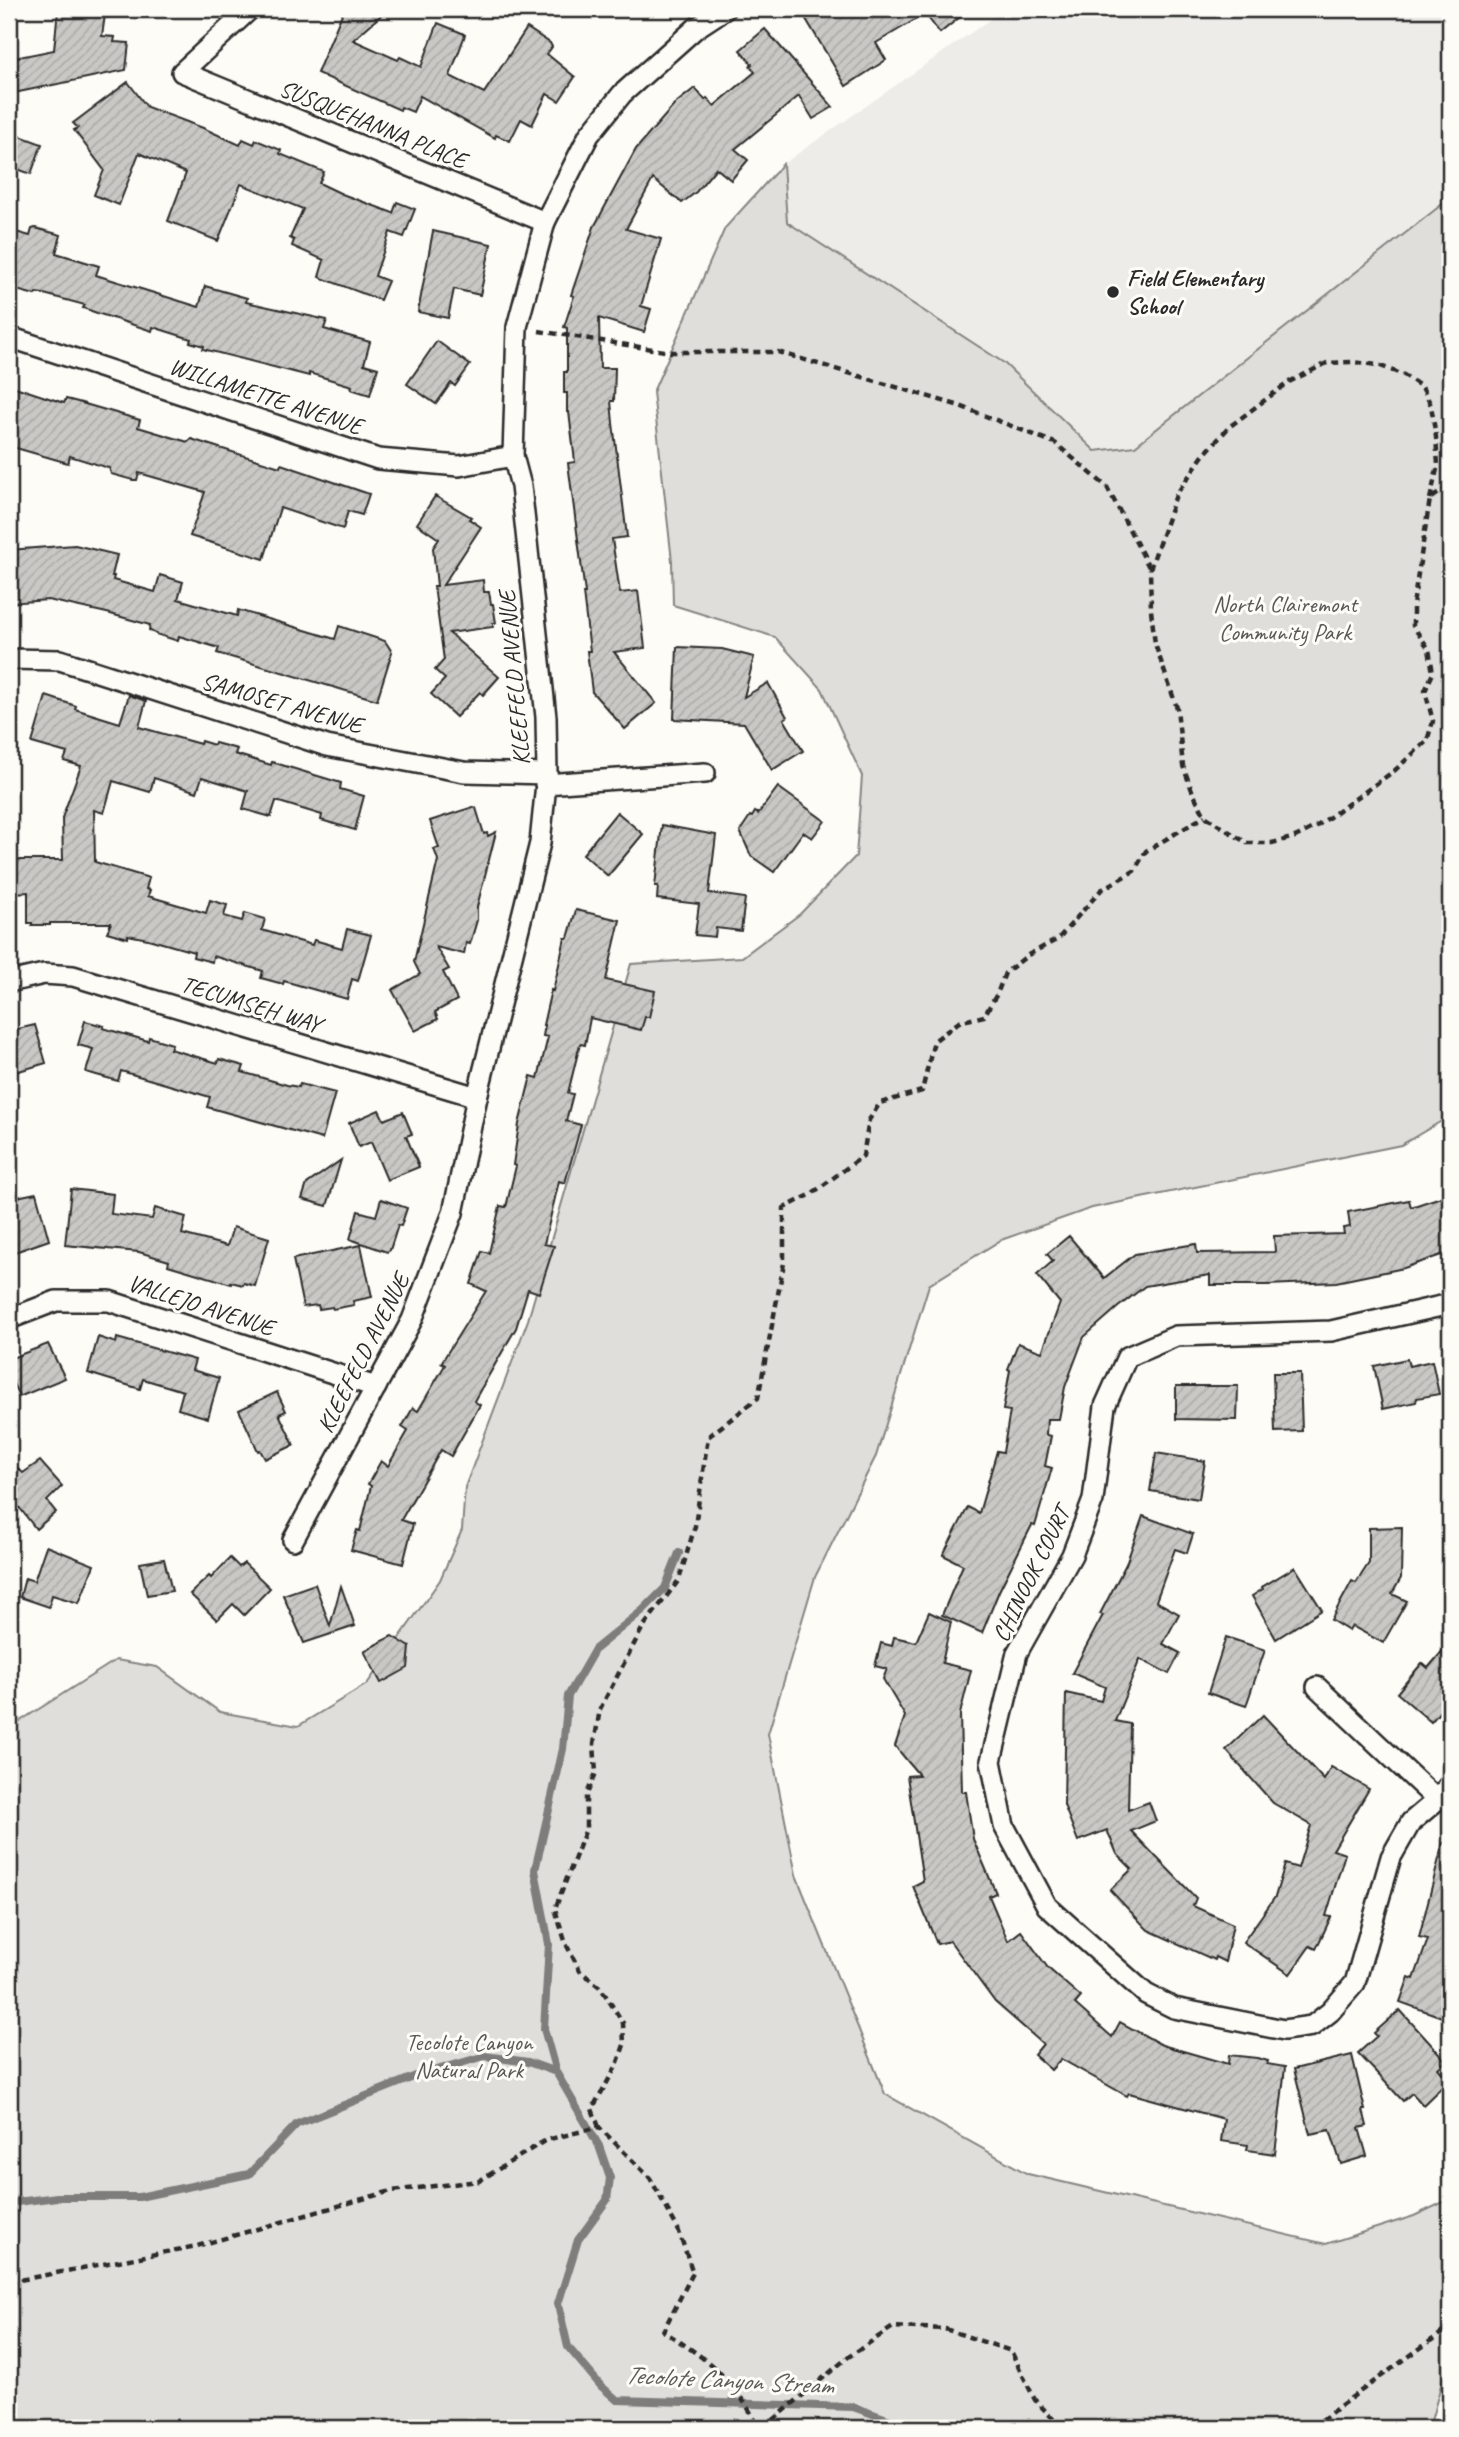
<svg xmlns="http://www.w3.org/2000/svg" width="1459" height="2437" viewBox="0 0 1459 2437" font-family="Caveat,sans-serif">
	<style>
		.built { fill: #edece8 }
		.green { fill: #dfdeda; stroke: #858482; stroke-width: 2 }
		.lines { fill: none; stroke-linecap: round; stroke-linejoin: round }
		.stream { stroke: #7e7d7b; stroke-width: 8 }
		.building { fill: url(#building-hatch); stroke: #2b2b2b; stroke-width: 2 }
		.minor-casing { stroke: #2b2b2b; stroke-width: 24 }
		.path { stroke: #2b2b2b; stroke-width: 4.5; stroke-dasharray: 7 5; stroke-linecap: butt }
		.minor { stroke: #fdfcf7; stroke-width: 19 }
		.poi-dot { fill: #2b2b2b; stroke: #fdfcf7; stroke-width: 2.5 }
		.labels { text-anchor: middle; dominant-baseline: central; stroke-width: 6; stroke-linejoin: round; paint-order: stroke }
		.street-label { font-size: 24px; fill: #2b2b2b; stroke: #fdfcf7 }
		.poi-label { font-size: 24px; font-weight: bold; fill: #2b2b2b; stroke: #fdfcf7; text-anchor: start }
		.park-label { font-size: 24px; fill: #585857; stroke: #fdfcf7 }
		.water-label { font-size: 26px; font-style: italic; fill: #5b5b5a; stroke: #fdfcf7 }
	</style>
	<defs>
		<pattern id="building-hatch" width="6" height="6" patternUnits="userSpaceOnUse" patternTransform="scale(1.75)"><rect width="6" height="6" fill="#c9c8c4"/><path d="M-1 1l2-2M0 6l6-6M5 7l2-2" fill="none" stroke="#adaca9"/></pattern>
	</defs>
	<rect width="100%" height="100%" fill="#fdfcf7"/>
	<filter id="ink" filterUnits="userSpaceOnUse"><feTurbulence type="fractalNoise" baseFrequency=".0143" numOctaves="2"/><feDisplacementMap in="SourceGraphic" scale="14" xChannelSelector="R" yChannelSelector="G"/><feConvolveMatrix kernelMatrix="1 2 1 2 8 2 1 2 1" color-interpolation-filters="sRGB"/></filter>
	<g filter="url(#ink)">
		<!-- built -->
		<path class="built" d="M1005 9H1450V198L1135 446 1095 451 1004 363 787 222 783 164Z"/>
		<!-- green -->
		<path class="green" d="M783 164 787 222 1004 363 1095 451 1135 446 1450 198V1116L1401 1145 1092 1208 1001 1240 929 1285 876 1456 815 1577 768 1734 796 1875 885 2094 1028 2174 1326 2244 1414 2216 1450 2199V2353L1429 2428H9V1728L116 1660 157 1667 220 1712 298 1726 367 1684 440 1580 462 1530 465 1487 528 1320 631 964 742 957 800 914 856 856 862 776 822 689 775 637 673 605 672 561 653 392 725 228Z"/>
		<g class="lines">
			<!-- stream -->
			<g class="stream">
				<path d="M556 2072 544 2029 549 1944 535 1870 563 1749 568 1696 595 1649 643 1610 665 1588 679 1553"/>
				<path d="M9 2203 57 2197H139L249 2174 297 2124 416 2076 485 2056 528 2062 556 2072 599 2146 610 2178 607 2200 578 2240 558 2304 568 2347 601 2386 617 2400 853 2407 913 2428"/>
			</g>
		</g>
		<!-- building -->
		<g class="building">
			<path d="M344 9H388L353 40 398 60 400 57 421 67 438 23 462 33 465 35 450 76 484 93 527 28 550 43 552 47 547 54 575 77 559 101 547 94 532 125 521 119 510 141 496 135 495 138 420 96 413 112 401 107 400 110 317 73Z"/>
			<path d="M800 9H970L940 33 925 14 876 43 886 60 846 86Z"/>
			<path d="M58 10 105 15 102 36 115 37 114 42 129 43 126 70 9 94V59L54 50Z"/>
			<path d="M765 29 833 107 813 119 799 96 735 149 748 160 731 180 716 168 696 192 682 203 653 179 626 229 661 239 641 306 651 309 644 332 599 318 600 368H615L614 401H611L613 423 627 537 612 539 620 593 638 591 645 648 614 652 656 703 625 729 592 692 587 651H590L583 593H585L568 463 575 462 569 412H567V393H564V372H567V328L564 327 574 296 571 295 594 227 636 149 676 103 695 88 705 100 707 98 714 106 755 72 750 66 752 64 740 50Z"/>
			<path d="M128 82 147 107 203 128 240 145 243 139 254 144 256 140 281 150 280 154 324 172 319 183 342 194 393 213 397 202 415 209 404 237 390 232 375 276 388 281 380 300 319 277 324 260 292 246 294 240 290 238 303 209 241 184 218 241 168 221 186 173 139 153 119 205 94 195 104 170 74 130 78 128 73 123Z"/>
			<path d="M9 132 42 144 31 174 9 166Z"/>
			<path d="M35 228 61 235 56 253 99 266 96 275 199 307 205 286 247 298 246 302 327 320 324 329 370 342 364 364 378 368 370 395 351 389 352 386 309 373V376L203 349 204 346 190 342 191 339 153 327 152 331 97 313 83 308 85 305 44 294 36 293 35 295 9 288V230L30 236 32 229Z"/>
			<path d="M433 231 491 244 480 295 454 289 448 318 418 312Z"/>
			<path d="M437 341 470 365 455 386 451 383 436 404 407 384Z"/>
			<path d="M9 385 64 403 66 399 78 402 140 420 138 427 188 442 191 439 280 467 281 464 369 494 362 515 348 511 343 529 280 508 264 559 190 536 205 492 139 473 137 480H133L111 474 109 468 70 456 68 463 9 446Z"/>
			<path d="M435 496 471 517 469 519 481 527 443 585 483 580 484 592H489L491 604H493L496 623H493V627L449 633 499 677 483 695 480 692 456 717 431 694 445 679 435 670 444 660 434 586H437L433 548 439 539 417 524Z"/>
			<path d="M75 545 117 555 112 576H114L113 580 155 592 160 575 183 582 178 599 237 616 238 610 335 639 339 626 385 641 392 652 377 700 217 653 219 648 179 636 178 641 156 634 149 630 150 625 107 613 48 600 9 603V550Z"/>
			<path d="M677 647 722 649 754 657 744 697 768 683 787 717 784 719 803 751 772 770 744 723 674 719Z"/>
			<path d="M129 695 146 701 139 727 200 744 201 741 214 745 215 743 237 749 235 754 271 765 272 762 341 783 340 789 364 796 355 830 321 820 322 815 276 801 271 817 243 809 248 791 202 777 197 792 154 778 150 792 113 781 104 813 94 810 95 862 149 878 146 889 150 890 148 896 206 913 210 900 227 905 224 916 242 921 245 913 265 919 262 930 312 945 314 940 342 948 347 929 371 935 358 981 352 979 347 999 284 981 283 984 261 978 263 971 213 956 212 962 193 957 194 952 148 939 128 935V938L107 932 111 923H50V925H32V923H28V892L14 893V860H63L62 818 81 766 64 761 67 753 32 743 46 696 76 706 75 709 120 723Z"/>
			<path d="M778 787 825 821 812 838 803 832 774 872 751 856 740 831 750 816 752 817 755 812 758 814Z"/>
			<path d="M473 807 476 808 484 834 487 833 488 836 496 832 477 907V920L470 944 466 943 464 954 436 947 449 969 443 972 457 1000 435 1012 438 1019 415 1031 392 990 420 974 414 962 438 860 434 849 439 848 430 821Z"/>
			<path d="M617 812 643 834 608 876 583 854Z"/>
			<path d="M662 825 716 835 709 893 745 898 741 931 716 928 715 937 695 935 699 904 657 899 658 886H655Z"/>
			<path d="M576 910 620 920 606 980 655 991 649 1017H645L641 1030 590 1018 585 1045 580 1044 568 1093 573 1094 566 1121 581 1125 565 1183 559 1181 544 1244 554 1246 539 1293 528 1289 516 1328 474 1401 480 1405 451 1456 441 1450 401 1520 413 1524 403 1564 351 1550 357 1530 360 1531 371 1486 368 1484 381 1461 388 1466 408 1431 402 1427 413 1408 418 1411 445 1365 441 1363 486 1291 471 1284 482 1251 489 1253 500 1206 506 1207 516 1166 513 1165 519 1124 531 1076 538 1078 548 1037 543 1036 545 1025H543L551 990 553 991 565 938H568Z"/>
			<path d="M85 1021 104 1026 103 1028 148 1041 149 1037 172 1044 170 1049 218 1063 219 1059 244 1066 242 1072 287 1085 299 1087 300 1084 335 1093 322 1139 207 1107 210 1097 121 1071 118 1081 86 1072 93 1049 78 1045Z"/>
			<path d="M35 1025 46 1063 9 1074V1031Z"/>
			<path d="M379 1110 384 1120 403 1112 412 1134 406 1136 419 1167 387 1180 371 1142 359 1147 349 1123Z"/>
			<path d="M341 1160 327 1206 302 1199 307 1184Z"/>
			<path d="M71 1189 113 1194 111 1214 152 1219 155 1208 186 1217 182 1234 227 1246 233 1227 269 1238 255 1286 244 1283 243 1285 231 1282V1284L168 1265 169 1261 139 1252 65 1245Z"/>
			<path d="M36 1193 49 1240 9 1254V1213L15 1211 12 1198Z"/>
			<path d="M1450 1194V1252L1404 1268 1336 1282 1267 1285H1210V1275L1145 1286 1117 1308 1084 1337 1065 1387 1059 1419H1047L1046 1435 1051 1436 1045 1466 1052 1468 1035 1526 1032 1525 999 1591 982 1633 942 1615 963 1565 943 1555 968 1507 979 1513 997 1451 1003 1452 1010 1411 1003 1410 1010 1370 1008 1369 1018 1343 1042 1352 1060 1303 1037 1275 1053 1261 1047 1254 1069 1236 1104 1278 1135 1254 1196 1244 1197 1253 1275 1252 1274 1236 1344 1234 1343 1228 1350 1227 1348 1212 1409 1200 1411 1207Z"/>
			<path d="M381 1199 407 1208 401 1226 398 1225 390 1250 387 1252 350 1239 358 1211 376 1216Z"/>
			<path d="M361 1245 372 1297 353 1301 354 1305 333 1309 332 1307 319 1309 318 1305 303 1307 293 1259Z"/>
			<path d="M98 1337 116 1343 117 1338 195 1360 192 1370 219 1378 208 1418 178 1409 183 1391 143 1379 140 1389 88 1373Z"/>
			<path d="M48 1344 65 1378 19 1397 9 1374V1359Z"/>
			<path d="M1407 1359 1409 1366 1432 1361 1439 1394 1417 1398 1416 1402 1383 1409 1374 1366Z"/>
			<path d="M1273 1373H1300L1302 1431 1275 1432Z"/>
			<path d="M1176 1386H1238L1237 1420 1176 1419Z"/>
			<path d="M277 1392 286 1411 279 1414 294 1445 265 1459 260 1450 258 1451 239 1410Z"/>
			<path d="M1156 1453 1205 1461 1199 1499 1150 1491Z"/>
			<path d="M9 1460 23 1473 40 1461 62 1486 47 1501 56 1512 36 1529 9 1494Z"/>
			<path d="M1143 1516 1193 1534 1187 1553 1175 1549 1156 1601 1179 1614 1163 1644 1180 1653 1169 1674 1140 1659 1115 1721 1130 1724 1128 1810 1149 1802 1156 1821 1131 1831 1196 1898 1193 1906 1233 1924 1225 1962 1215 1957 1214 1960 1148 1930 1110 1890 1132 1869 1117 1854 1107 1830 1078 1841 1064 1805 1066 1693 1101 1701 1105 1687 1072 1673 1103 1615 1100 1614 1126 1564Z"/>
			<path d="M1402 1527 1401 1578 1392 1594 1407 1601 1383 1643 1352 1626 1349 1631 1331 1620 1352 1581 1356 1583 1369 1563V1528Z"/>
			<path d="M46 1546 94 1565 79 1603 52 1595 49 1607 20 1597 25 1578 34 1581Z"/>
			<path d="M230 1558 239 1567 244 1563 270 1588 244 1615 233 1604 217 1620 190 1594 209 1576 211 1578Z"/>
			<path d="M164 1559 172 1591 147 1595 140 1563Z"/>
			<path d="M1295 1567 1322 1610 1276 1639 1252 1596 1263 1589 1262 1587Z"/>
			<path d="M315 1584 330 1626 341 1586 355 1626 304 1643 283 1595Z"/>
			<path d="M929 1612 951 1622 942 1663 971 1670 960 1714 962 1792H966L973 1839 996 1893 989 1896 1008 1941 1021 1931 1048 1968 1081 1997 1075 2004 1112 2037 1120 2022 1162 2045 1228 2064 1229 2055 1257 2058 1268 2061 1267 2064 1285 2067 1275 2154 1247 2150 1248 2145 1221 2141 1224 2119 1129 2093 1127 2096 1061 2059 1051 2070 1034 2055 1043 2044 995 2002 950 1941 937 1944 913 1886 923 1881 907 1776 919 1775 895 1746 905 1716 883 1679 887 1669 875 1666 881 1643 892 1646 894 1637 916 1642Z"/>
			<path d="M392 1636 410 1647 408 1668 381 1683 364 1651Z"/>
			<path d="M1226 1637 1265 1650 1246 1706 1208 1693Z"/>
			<path d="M1450 1642V1700L1431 1722 1397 1693 1422 1663 1428 1668Z"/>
			<path d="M1263 1715 1324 1780 1331 1767 1369 1789 1333 1850 1345 1854 1326 1916 1331 1917 1316 1949 1310 1946 1290 1974 1243 1942 1275 1897 1285 1864 1298 1868 1311 1825 1273 1803 1226 1750Z"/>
			<path d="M1443 1843 1450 1844V2020L1400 2002 1409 1977 1414 1979 1428 1939 1419 1937Z"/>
			<path d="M1400 2010 1446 2061 1438 2068 1449 2080 1423 2105 1412 2093 1403 2101 1358 2053 1377 2036 1374 2033Z"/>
			<path d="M1352 2055 1365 2110H1363L1367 2126 1359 2128 1367 2156 1341 2164 1330 2130 1310 2134 1294 2069Z"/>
		</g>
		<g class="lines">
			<!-- minor casing -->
			<g class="minor-casing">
				<g id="minor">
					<path d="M250 9 182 72 545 222"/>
					<path d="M9 337 378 459 459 466 513 456"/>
					<path d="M9 659 60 660 327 746 464 772 547 774"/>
					<path d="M545 784 705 773"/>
					<path d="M9 982 44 974 73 976 477 1097"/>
					<path d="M1450 1304 1331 1331 1176 1336 1127 1357 1105 1406 1093 1500 1072 1555 1017 1653 991 1761 1004 1826 1047 1906 1146 1994 1174 2008 1284 2030 1312 2026 1330 2012 1355 1983 1391 1857 1411 1822 1437 1800 1450 1784"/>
					<path d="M9 1319 56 1301H109L376 1387"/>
					<path d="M293 1540 412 1320 453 1213 477 1097 540 843 547 774 546 717 521 486 513 456 517 327 545 222 589 135 622 94 696 28 725 9"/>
					<path d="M1317 1687 1437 1800"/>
				</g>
			</g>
			<!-- path -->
			<g class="path">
				<path d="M539 331 671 352H778L960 406 1055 443 1107 487 1150 569"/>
				<path d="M1430 499 1438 465 1436 437 1431 405 1422 387 1404 375 1378 365 1353 362 1327 363 1289 382 1229 427 1202 457 1176 495 1150 569 1151 610 1155 644 1177 708 1183 766 1193 793 1205 816 1247 843H1272L1295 837 1317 826 1394 771 1427 741 1433 721 1425 691 1433 673 1429 649 1413 626V605L1430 499 1450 486"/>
				<path d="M599 2127 592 2109 617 2065 624 2045 623 2023 601 1988 580 1971 566 1944 555 1909 586 1829V1796L596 1773 594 1744 600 1709 643 1627 679 1580 695 1526 708 1437 758 1398 784 1263V1208L810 1195 863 1156 869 1120 880 1103 922 1091 934 1041 959 1022 984 1016 997 994 1005 973 1028 955 1058 939 1101 890 1134 871 1146 851 1205 816"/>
				<path d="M9 2282 197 2246 391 2191 479 2181 546 2140 599 2127 650 2178 678 2229 693 2273 663 2331C708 2359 735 2380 759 2428"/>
				<path d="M764 2428 847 2358 893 2327 945 2329 1011 2351 1035 2400 1062 2428"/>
				<path d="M1136 2428H1137"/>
				<path d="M1312 2428 1337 2408 1450 2327"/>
			</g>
			<!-- minor -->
			<use href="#minor" class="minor"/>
		</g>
	</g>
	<!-- markers -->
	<circle class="poi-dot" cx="1113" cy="292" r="7"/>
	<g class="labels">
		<!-- street labels -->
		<g class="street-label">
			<text transform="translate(373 124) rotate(22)">SUSQUEHANNA PLACE</text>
			<text transform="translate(266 396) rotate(18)">WILLAMETTE AVENUE</text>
			<text transform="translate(514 678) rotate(-95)">KLEEFELD AVENUE</text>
			<text transform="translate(282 703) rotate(16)">SAMOSET AVENUE</text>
			<text transform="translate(251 1004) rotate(17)">TECUMSEH WAY</text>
			<text transform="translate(201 1305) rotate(18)">VALLEJO AVENUE</text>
			<text transform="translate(363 1353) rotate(-63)">KLEEFELD AVENUE</text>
			<text transform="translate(1031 1574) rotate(-64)">CHINOOK COURT</text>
		</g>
		<!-- poi labels -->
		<g class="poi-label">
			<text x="1127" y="278">Field Elementary<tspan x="1127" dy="28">School</tspan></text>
		</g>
		<!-- park labels -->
		<g class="park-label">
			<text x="1285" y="604">North Clairemont<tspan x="1285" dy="28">Community Park</tspan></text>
			<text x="469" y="2042">Tecolote Canyon<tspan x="469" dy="28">Natural Park</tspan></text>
		</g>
		<!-- water labels -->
		<g class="water-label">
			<text transform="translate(729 2380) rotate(3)">Tecolote Canyon Stream</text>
		</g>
	</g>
	<!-- margin -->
	<rect width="1459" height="2437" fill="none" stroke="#fdfcf7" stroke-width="35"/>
	<rect x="18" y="18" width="1424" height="2402" fill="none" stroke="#2b2b2b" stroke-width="2.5" filter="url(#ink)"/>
</svg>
